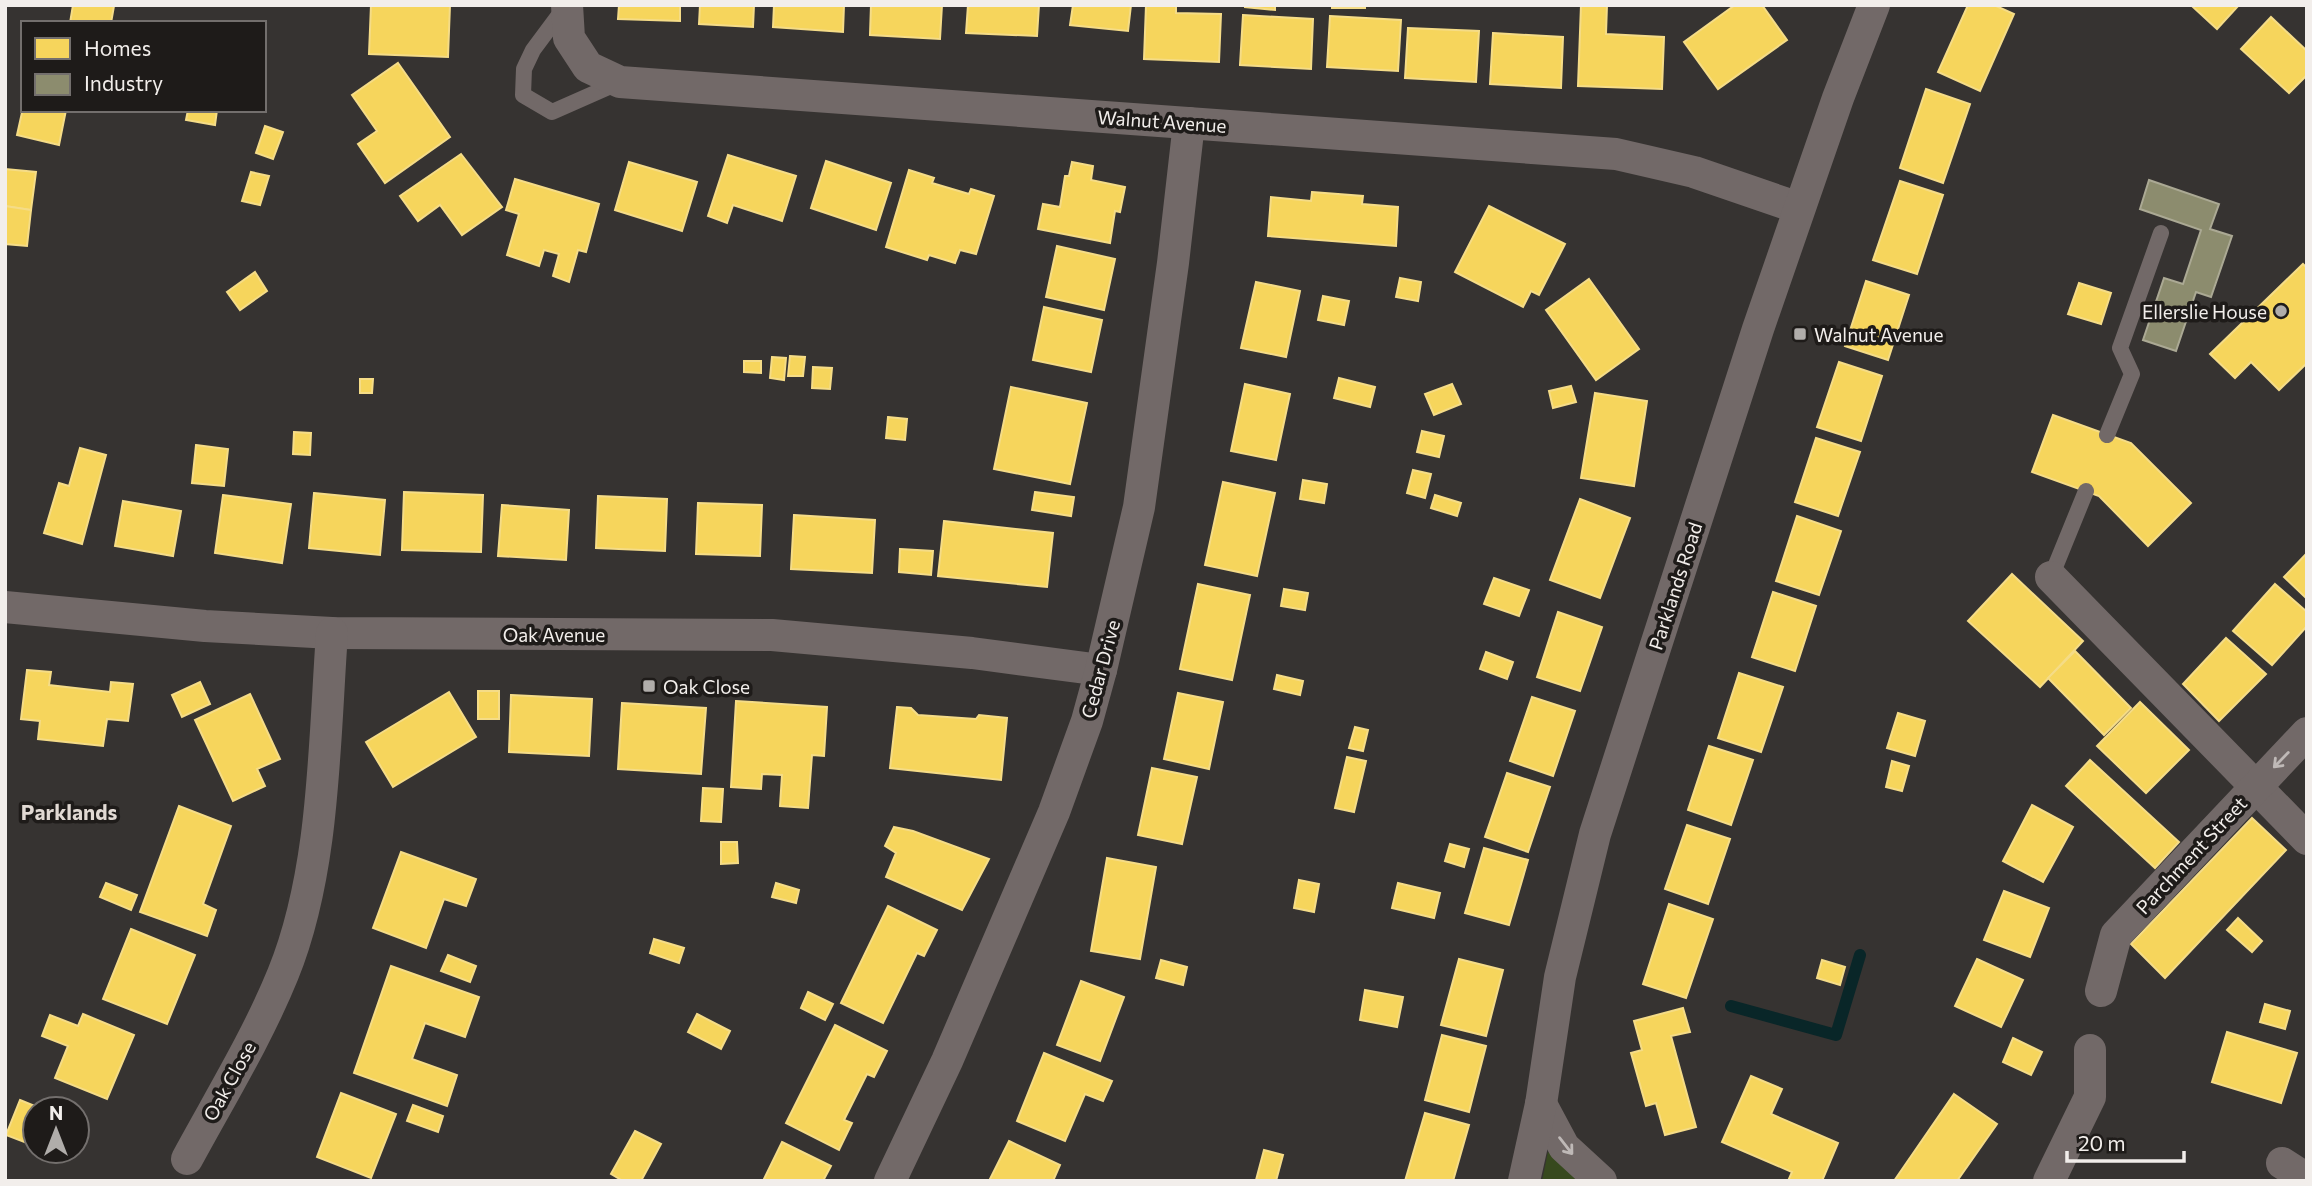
<svg xmlns="http://www.w3.org/2000/svg" width="2312" height="1186" viewBox="0 0 2312 1186" font-family="Commissioner,sans-serif">
	<style>
		.green { fill: #37491e }
		.homes { fill: #f6d55c; stroke: #f5dc87; stroke-width: 2 }
		.industry { fill: #8c8c6e; stroke: #aba994; stroke-width: 2 }
		.lines { fill: none; stroke-linecap: round; stroke-linejoin: round }
		.stream { stroke: #092628; stroke-width: 12 }
		.service { stroke: #726968; stroke-width: 16 }
		.minor { stroke: #726968; stroke-width: 32 }
		.oneway { stroke: #bfb9b7 }
		.poi-dot { fill: #b0adaa; stroke: #1e1b19; stroke-width: 2.5 }
		.labels { text-anchor: middle; dominant-baseline: central; stroke-width: 7; stroke-linejoin: round; paint-order: stroke }
		.street-label { font-size: 19px; fill: #f2eeeb; stroke: #1e1b19 }
		.poi-label { font-size: 19px; fill: #f2eeeb; stroke: #1e1b19; text-anchor: start }
		.neighbourhood-label { font-size: 21px; font-weight: bold; fill: #e1d9d3; stroke: #1e1b19 }
	</style>
	<rect width="100%" height="100%" fill="#363331"/>
	<!-- green -->
	<path class="green" d="M1548 1152 1581 1181H1542Z"/>
	<!-- homes -->
	<g class="homes">
		<path d="M73 5 114 6 111 23H70Z"/>
		<path d="M371 5H450L448 57 369 54Z"/>
		<path d="M619 5H680V21L618 19Z"/>
		<path d="M700 5H754L753 27 699 24Z"/>
		<path d="M774 5H844L843 32 773 27Z"/>
		<path d="M871 5H942L940 39 870 35Z"/>
		<path d="M968 5H1039L1037 36 966 33Z"/>
		<path d="M1073 5H1131L1128 31 1070 25Z"/>
		<path d="M1146 5H1176V13L1221 14 1219 62 1144 59Z"/>
		<path d="M1245 5H1275V10L1245 7Z"/>
		<rect x="1332" y="5" width="33" height="3"/>
		<path d="M1581 5H1607L1606 34 1664 37 1662 89 1578 86Z"/>
		<path d="M1735 5H1762L1787 40 1718 89 1684 42Z"/>
		<path d="M1968 5H1994L2014 14 1980 91 1938 72Z"/>
		<path d="M2195 5H2239L2217 29 2193 7Z"/>
		<path d="M1243 15 1313 19 1311 69 1240 65Z"/>
		<path d="M1330 16 1401 20 1398 71 1327 67Z"/>
		<path d="M2271 17 2307 51V75L2289 93 2241 49Z"/>
		<path d="M1408 28 1479 31 1476 82 1405 78Z"/>
		<path d="M1493 33 1563 37 1561 88 1490 84Z"/>
		<path d="M398 63 450 137 385 183 358 144 377 131 352 95Z"/>
		<path d="M1926 89 1970 104 1943 183 1900 168Z"/>
		<path d="M23 108V110H66L59 145 17 135Z"/>
		<path d="M188 110H217L215 125 186 120Z"/>
		<path d="M265 126 283 132 273 159 256 153Z"/>
		<path d="M461 154 502 207 462 235 440 205 418 221 400 196Z"/>
		<path d="M728 155 796 176 782 221 733 205 727 223 708 216Z"/>
		<path d="M826 161 891 183 876 230 811 208Z"/>
		<path d="M629 162 697 182 682 231 615 210Z"/>
		<path d="M1072 162 1093 166 1091 180 1125 187 1120 212 1115 211 1110 243 1038 229 1043 204 1060 207 1065 176H1069Z"/>
		<path d="M5 169 36 172 31 210 5 206Z"/>
		<path d="M909 170 934 178 932 183 969 194 971 189 994 196 976 254 960 250 955 263 929 255 927 260 886 247Z"/>
		<path d="M251 172 269 176 260 205 242 201Z"/>
		<path d="M515 179 599 204 586 252 578 250 569 282 553 276 559 254 544 250 539 266 507 255 519 214 506 210Z"/>
		<path d="M1900 181 1943 195 1917 274 1873 260Z"/>
		<path d="M1312 192 1363 196 1362 204 1398 207 1396 246 1268 236 1271 197 1311 201Z"/>
		<path d="M5 206 31 210 27 246 5 244Z"/>
		<path d="M1489 206 1565 244 1539 295 1531 291 1523 307 1455 272Z"/>
		<path d="M1057 246 1115 259 1104 310 1046 297Z"/>
		<path d="M2303 264 2307 268V363L2279 390 2251 362 2235 378 2210 354Z"/>
		<path d="M255 272 267 291 240 310 227 292Z"/>
		<path d="M1400 278 1421 282 1418 301 1396 297Z"/>
		<path d="M1589 279 1639 349 1596 380 1546 310Z"/>
		<path d="M1866 281 1909 295 1888 360 1845 346Z"/>
		<path d="M1256 282 1300 291 1286 357 1241 348Z"/>
		<path d="M2079 283 2111 293 2101 324 2068 314Z"/>
		<path d="M1323 296 1349 301 1344 325 1318 320Z"/>
		<path d="M1044 307 1102 320 1091 372 1033 360Z"/>
		<path d="M790 356 805 357 803 376H788Z"/>
		<path d="M772 357 786 358 784 380 770 378Z"/>
		<path d="M744 361H761V373L744 372Z"/>
		<path d="M1839 362 1882 376 1861 441 1817 427Z"/>
		<path d="M813 367 832 368 830 389 812 388Z"/>
		<path d="M1339 378 1375 387 1370 407 1334 398Z"/>
		<path d="M360 379H373L372 393H360Z"/>
		<path d="M1245 384 1290 394 1276 460 1231 451Z"/>
		<path d="M1452 384 1461 404 1434 415 1425 394Z"/>
		<path d="M1571 386 1576 402 1553 408 1549 391Z"/>
		<path d="M1011 387 1087 403 1070 484 994 469Z"/>
		<path d="M1595 393 1647 401 1634 486 1581 478Z"/>
		<path d="M2053 415 2131 443 2191 503 2148 546 2099 496 2032 472Z"/>
		<path d="M888 417 907 419 905 440 886 438Z"/>
		<path d="M1422 431 1444 436 1439 457 1417 452Z"/>
		<path d="M294 432 311 433 310 455 293 454Z"/>
		<path d="M1816 438 1860 452 1838 516 1795 502Z"/>
		<path d="M196 445 228 449 224 486 192 483Z"/>
		<path d="M80 448 106 455 82 544 44 533 59 483 69 486Z"/>
		<path d="M1413 470 1431 474 1425 498 1407 493Z"/>
		<path d="M1303 480 1327 484 1324 503 1300 499Z"/>
		<path d="M1223 482 1275 493 1257 576 1205 565Z"/>
		<path d="M404 492 483 495 481 552 402 550Z"/>
		<path d="M1035 492 1074 497 1071 516 1032 510Z"/>
		<path d="M314 493 385 500 380 555 309 548Z"/>
		<path d="M223 495 291 504 282 563 215 553Z"/>
		<path d="M1435 495 1461 503 1457 516 1431 508Z"/>
		<path d="M598 496 667 499 665 551 596 548Z"/>
		<path d="M1580 499 1630 518 1600 598 1550 580Z"/>
		<path d="M123 501 181 511 173 556 115 546Z"/>
		<path d="M698 503 762 505 760 556 696 554Z"/>
		<path d="M502 505 569 510 566 560 498 556Z"/>
		<path d="M794 515 875 520 872 573 791 569Z"/>
		<path d="M1797 516 1841 531 1819 595 1776 581Z"/>
		<path d="M944 521 1053 533 1047 587 938 576Z"/>
		<path d="M900 549 933 551 931 575 899 572Z"/>
		<path d="M2307 553V599L2284 577Z"/>
		<path d="M2012 574 2083 641 2040 687 1968 621Z"/>
		<path d="M1494 578 1529 590 1519 616 1484 604Z"/>
		<path d="M1198 584 1250 595 1232 680 1180 669Z"/>
		<path d="M2275 584 2307 612V626L2272 665 2233 631Z"/>
		<path d="M1284 589 1308 593 1305 610 1281 606Z"/>
		<path d="M1773 592 1816 606 1795 671 1752 657Z"/>
		<path d="M1558 612 1602 627 1580 691 1537 677Z"/>
		<path d="M2226 638 2266 674 2219 721 2183 684Z"/>
		<path d="M2075 651 2131 708 2104 735 2048 678Z"/>
		<path d="M1486 652 1513 662 1507 679 1480 669Z"/>
		<path d="M27 670 51 672 49 685 110 692 111 682 133 684 128 721 107 719 103 746 38 739 40 721 21 719Z"/>
		<path d="M1739 673 1783 687 1761 752 1718 738Z"/>
		<path d="M1277 675 1303 681 1300 695 1274 689Z"/>
		<path d="M200 682 210 704 182 717 172 695Z"/>
		<rect x="478" y="691" width="21" height="28"/>
		<path d="M449 692 476 737 393 787 366 742Z"/>
		<path d="M1178 693 1223 702 1209 769 1164 759Z"/>
		<path d="M250 694 280 759 257 769 265 786 233 801 195 720Z"/>
		<path d="M511 695 592 699 589 756 509 752Z"/>
		<path d="M1532 697 1575 711 1553 776 1510 761Z"/>
		<path d="M736 701 827 707 824 756 812 755 808 808 780 806 782 775 762 774 761 789 731 787Z"/>
		<path d="M2140 702 2189 750 2146 793 2097 746Z"/>
		<path d="M622 703 706 708 701 774 618 769Z"/>
		<path d="M897 707 911 708 918 715 976 719 979 715 1007 718 1001 780 890 768Z"/>
		<path d="M1898 713 1925 721 1915 756 1887 748Z"/>
		<path d="M1355 727 1368 730 1363 751 1349 748Z"/>
		<path d="M1709 746 1753 760 1731 825 1688 810Z"/>
		<path d="M1347 757 1366 761 1354 812 1335 808Z"/>
		<path d="M2090 760 2179 842 2155 868 2066 786Z"/>
		<path d="M1892 761 1909 766 1902 791 1886 787Z"/>
		<path d="M1152 768 1197 777 1182 844 1138 835Z"/>
		<path d="M1507 773 1550 787 1528 852 1485 837Z"/>
		<path d="M703 788 723 789 721 822 701 821Z"/>
		<path d="M2032 805 2073 827 2043 882 2003 861Z"/>
		<path d="M179 806 231 826 203 904 216 910 207 936 140 912Z"/>
		<path d="M2252 818 2286 850 2165 978 2131 944Z"/>
		<path d="M1687 825 1730 839 1708 904 1665 889Z"/>
		<path d="M894 827 913 831 989 859 962 910 886 877 896 853 885 846Z"/>
		<path d="M721 842H737L738 863 721 864Z"/>
		<path d="M1450 844 1469 849 1464 867 1445 861Z"/>
		<path d="M1484 848 1528 860 1509 925 1465 913Z"/>
		<path d="M401 852 476 879 466 906 444 899 426 948 373 928Z"/>
		<path d="M1107 858 1156 867 1140 959 1091 951Z"/>
		<path d="M1299 880 1319 884 1314 912 1294 908Z"/>
		<path d="M106 883 137 895 131 910 100 897Z"/>
		<path d="M776 883 799 890 796 903 772 897Z"/>
		<path d="M1398 883 1440 893 1434 918 1392 908Z"/>
		<path d="M2004 891 2049 908 2030 957 1984 940Z"/>
		<path d="M1669 904 1713 919 1686 998 1643 984Z"/>
		<path d="M888 906 937 930 924 956 917 953 883 1023 841 1003Z"/>
		<path d="M2238 918 2262 941 2252 952 2227 930Z"/>
		<path d="M131 929 195 955 167 1024 103 999Z"/>
		<path d="M654 939 684 948 679 963 650 953Z"/>
		<path d="M448 955 476 966 470 982 441 971Z"/>
		<path d="M1459 959 1503 970 1486 1036 1441 1025Z"/>
		<path d="M1977 959 2023 980 2001 1027 1955 1006Z"/>
		<path d="M1161 960 1187 967 1183 985 1156 978Z"/>
		<path d="M1822 960 1845 967 1840 985 1817 978Z"/>
		<path d="M391 966 479 997 465 1037 425 1023 412 1059 457 1075 447 1106 354 1073Z"/>
		<path d="M1081 981 1124 997 1100 1061 1057 1045Z"/>
		<path d="M1365 990 1403 997 1397 1027 1360 1020Z"/>
		<path d="M808 992 833 1004 825 1020 801 1008Z"/>
		<path d="M2265 1004 2290 1011 2285 1029 2260 1022Z"/>
		<path d="M1683 1008 1690 1032 1671 1036 1696 1127 1665 1135 1656 1103 1646 1106 1631 1053 1642 1050 1634 1021Z"/>
		<path d="M83 1014 134 1035 107 1099 55 1078 68 1046 42 1036 50 1015 78 1026Z"/>
		<path d="M697 1014 730 1031 721 1049 688 1032Z"/>
		<path d="M835 1025 887 1051 874 1077 867 1074 844 1120 852 1123 839 1150 786 1123Z"/>
		<path d="M2227 1032 2297 1053 2281 1103 2212 1082Z"/>
		<path d="M1442 1035 1486 1046 1469 1112 1425 1100Z"/>
		<path d="M2013 1038 2042 1052 2031 1075 2003 1062Z"/>
		<path d="M1044 1053 1112 1081 1103 1101 1085 1094 1065 1141 1017 1121Z"/>
		<path d="M1751 1076 1782 1089 1771 1114 1838 1143 1822 1181H1788L1792 1172 1722 1142Z"/>
		<path d="M341 1093 396 1114 371 1178 317 1157Z"/>
		<path d="M1954 1094 1997 1124 1957 1181H1894Z"/>
		<path d="M20 1100 42 1109H35V1146L6 1135Z"/>
		<path d="M413 1105 443 1116 438 1132 407 1121Z"/>
		<path d="M1425 1113 1469 1125 1453 1181H1405Z"/>
		<path d="M635 1131 661 1144 641 1181H623L611 1174Z"/>
		<path d="M1009 1141 1060 1165 1053 1181H989Z"/>
		<path d="M782 1142 831 1166 823 1181H763Z"/>
		<path d="M1264 1150 1283 1155 1276 1181 1256 1180Z"/>
	</g>
	<!-- industry -->
	<path class="industry" d="M2149 180 2219 204 2210 229 2232 236 2211 297 2196 292 2176 351 2143 340 2164 278 2183 284 2201 230 2140 209Z"/>
	<g class="lines">
		<!-- stream -->
		<path class="stream" d="M1731 1006 1836 1035 1860 955"/>
		<!-- service -->
		<g class="service">
			<path d="M565 7 533 50 524 69 523 95 552 112 620 82"/>
			<path d="M2107 435 2132 374 2120 348 2161 233"/>
			<path d="M2051 577 2086 491"/>
		</g>
		<!-- minor -->
		<g class="minor">
			<path d="M567 5 569 38 588 67 620 82 1616 154 1694 172 1799 208"/>
			<path d="M2051 577 2307 839"/>
			<path d="M5 607 205 626 332 633 772 635 972 653 1101 670"/>
			<path d="M2101 991 2116 935 2307 733"/>
			<path d="M1541 1104 1564 1147 1601 1181"/>
			<path d="M187 1159C220 1098 257 1038 283 974 325 871 324 743 332 633"/>
			<path d="M2282 1163 2307 1179"/>
			<path d="M890 1181 947 1061 1054 812 1087 721 1101 670 1139 507 1173 263 1189 123"/>
			<path d="M1524 1181 1541 1104 1560 977 1595 834 1758 329 1838 98 1874 5"/>
			<path d="M2049 1181 2090 1097V1050"/>
		</g>
	</g>
	<!-- one-way arrows -->
	<defs><path id="oneway-shaft" d="M-6 0H5M1.5-3L5.5 0L1.5 3" fill="none" stroke-width="1.6" stroke-linecap="round" stroke-linejoin="round" transform="scale(1.75)"/></defs>
	<g class="oneway">
		<use href="#oneway-shaft" transform="translate(2281 760) rotate(134)"/>
		<use href="#oneway-shaft" transform="translate(1566 1146) rotate(52)"/>
	</g>
	<!-- markers -->
	<g class="poi-dot">
		<circle cx="2281" cy="311" r="7"/>
		<rect x="1793" y="327" width="14" height="14" rx="3.5"/>
		<rect x="642" y="679" width="14" height="14" rx="3.5"/>
	</g>
	<g class="labels">
		<!-- street labels -->
		<g class="street-label">
			<text transform="translate(1162 121) rotate(4)">Walnut Avenue</text>
			<text transform="translate(1675 586) rotate(-72)">Parklands Road</text>
			<text x="554" y="634">Oak Avenue</text>
			<text transform="translate(1100 669) rotate(-75)">Cedar Drive</text>
			<text transform="translate(2191 855) rotate(-47)">Parchment Street</text>
			<text transform="translate(229 1081) rotate(-61)">Oak Close</text>
		</g>
		<!-- poi labels -->
		<g class="poi-label">
			<text x="2267" y="311" text-anchor="end">Ellerslie House</text>
			<text x="1814" y="334">Walnut Avenue</text>
			<text x="663" y="686">Oak Close</text>
		</g>
		<!-- neighbourhood labels -->
		<g class="neighbourhood-label">
			<text x="69" y="811">Parklands</text>
		</g>
	</g>
	<!-- border -->
	<rect width="2312" height="1186" fill="none" stroke="#f2eeeb" stroke-width="14"/>
	<!-- legend -->
	<rect x="21" y="21" width="245" height="91" fill="#1e1b19" stroke="#736f6d" stroke-width="2"/>
	<rect x="35" y="38" width="35" height="21" fill="#f6d55c" stroke="#736f6d" stroke-width="2"/>
	<text x="84" y="56" font-size="21" fill="#f2eeeb">Homes</text>
	<rect x="35" y="74" width="35" height="21" fill="#8c8c6e" stroke="#736f6d" stroke-width="2"/>
	<text x="84" y="91" font-size="21" fill="#f2eeeb">Industry</text>
	<!-- north arrow -->
	<g transform="translate(56 1130)"><circle r="33" fill="#1e1b19" stroke="#736f6d" stroke-width="2"/>
	<path d="M0-5L12 26L0 18L-12 26Z" fill="#b0adaa"/>
	<text y="-10" font-size="19" font-weight="bold" text-anchor="middle" fill="#f2eeeb">N</text>
	</g>
	<!-- scale -->
	<path d="M2067 1151v10h117v-10" fill="none" stroke="#f2eeeb" stroke-width="3.5"/>
	<text x="2078" y="1151" font-size="21" fill="#f2eeeb" stroke="#1e1b19" stroke-width="5" paint-order="stroke">20 m</text>
</svg>
